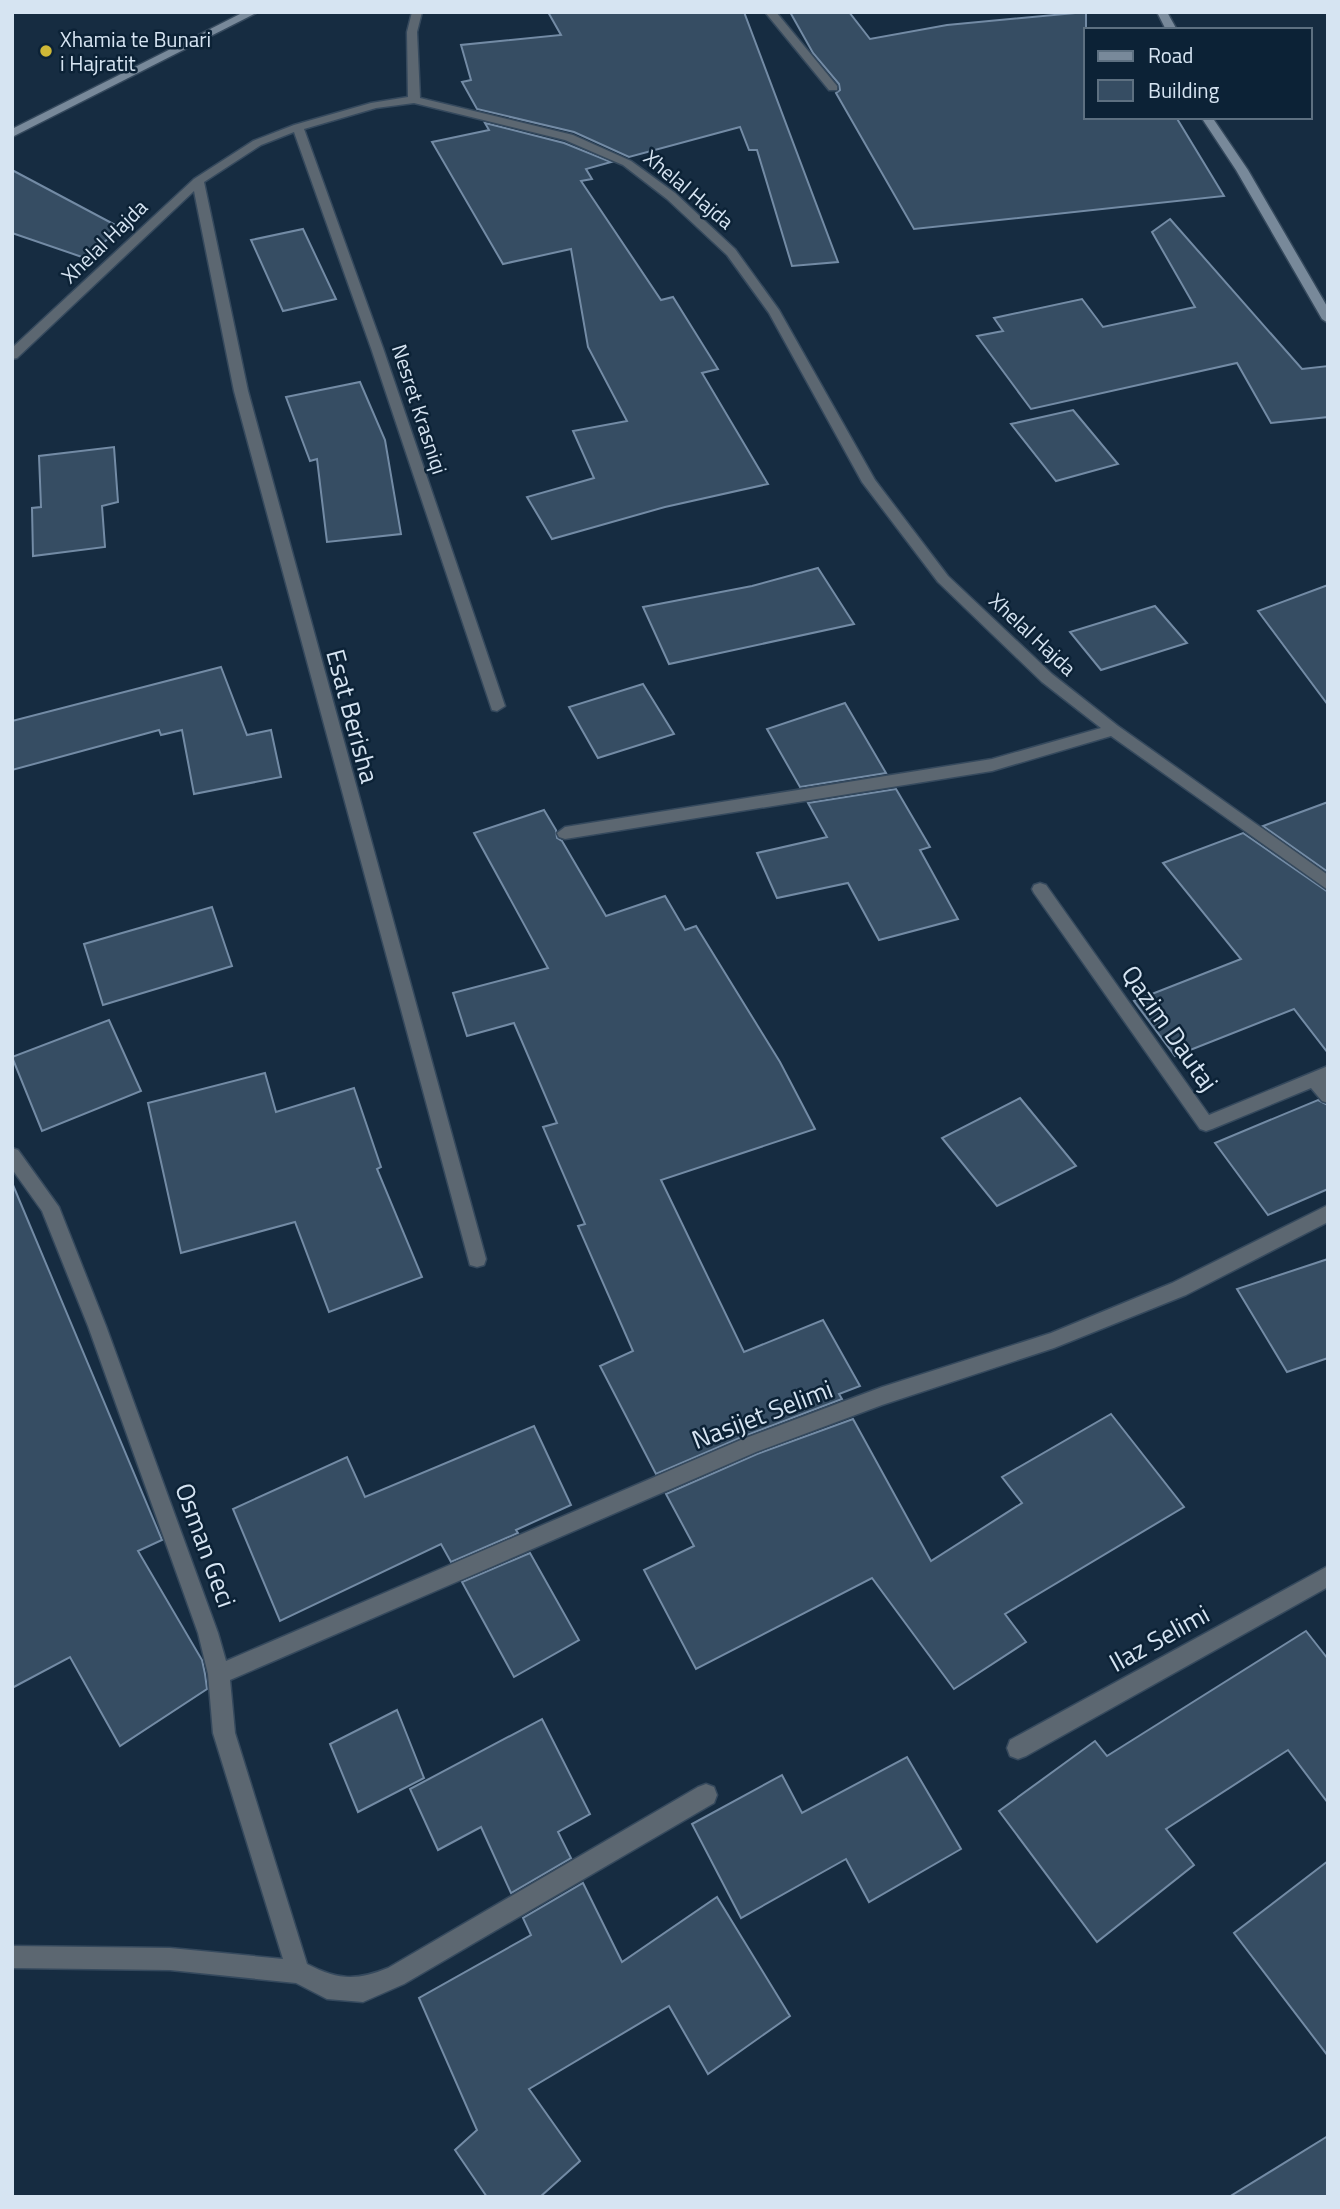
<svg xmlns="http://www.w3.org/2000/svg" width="1340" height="2209" viewBox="0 0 1340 2209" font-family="'Titillium Web',sans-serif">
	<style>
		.building { fill: #364d63; stroke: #738ba5; stroke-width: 2 }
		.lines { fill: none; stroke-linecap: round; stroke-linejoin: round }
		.street-casing { stroke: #35495d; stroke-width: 3 }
		.secondary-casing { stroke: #35495d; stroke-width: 3 }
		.street { fill: #5c6771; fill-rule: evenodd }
		.secondary { fill: #78899a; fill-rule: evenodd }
		.poi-dot { fill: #ceb837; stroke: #0c2236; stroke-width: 2.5 }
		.labels { text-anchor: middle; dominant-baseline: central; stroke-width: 5; stroke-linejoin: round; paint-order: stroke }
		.far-poi-label { font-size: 21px; fill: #d6e4f2; stroke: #0c2236; text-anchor: start }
		.far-street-label { font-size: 21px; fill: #d6e4f2; stroke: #0c2236 }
		.street-label { font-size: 26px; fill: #d6e4f2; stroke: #0c2236 }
	</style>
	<rect width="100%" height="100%" fill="#162c41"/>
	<!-- building -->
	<g class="building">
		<path d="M548 12H744L838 262 792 266 757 150H749L740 127 629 157 574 132 477 109 462 82 471 80 461 45 561 35Z"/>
		<path d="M790 12H849L870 39 947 25 1086 12V117H1176L1224 196 914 229 836 93 840 90 839 84 813 53Z"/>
		<path d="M485 123 564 143 611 162 586 169 592 179 581 181 661 300 673 297 718 369 702 373 768 484 665 507 552 539 527 497 594 478 573 431 627 421 588 347 571 249 503 264 432 142 489 130Z"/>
		<path d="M12 170 121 228 85 258 12 233Z"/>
		<path d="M1170 219 1302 369 1328 366V417L1271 423 1237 363 1031 409 977 336 1003 331 994 318 1082 299 1103 327 1195 307 1152 232Z"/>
		<path d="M303 229 336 299 283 311 251 240Z"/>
		<path d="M360 382 385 440 401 534 327 542 317 459 310 461 286 397Z"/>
		<path d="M1073 410 1118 464 1056 481 1011 424Z"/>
		<path d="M114 447 118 502 102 506 105 547 33 556 32 508 41 507 39 456Z"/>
		<path d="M818 568 854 624 669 664 643 607 752 586Z"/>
		<path d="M1328 585V705L1258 611Z"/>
		<path d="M1155 606 1187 643 1101 670 1070 632Z"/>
		<path d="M221 667 247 735 271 730 281 777 194 794 182 730 161 735 159 730 12 770V721Z"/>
		<path d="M643 684 674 734 598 758 569 707Z"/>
		<path d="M845 703 886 773 800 787 767 729Z"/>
		<path d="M896 789 930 847 920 850 958 919 879 940 848 883 777 898 757 853 827 837 808 803Z"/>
		<path d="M1328 802V872L1263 826Z"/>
		<path d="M544 810 556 830 557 838 562 841 606 916 665 896 685 930 696 926 780 1062 815 1129 661 1180 744 1352 823 1320 860 1386 839 1394 842 1399 742 1437 656 1474 600 1366 633 1351 578 1226 585 1224 543 1127 557 1123 514 1023 467 1036 453 993 548 968 474 833Z"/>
		<path d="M1243 833 1328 892V1053L1294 1009 1175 1056 1134 1001 1241 959 1163 863Z"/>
		<path d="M212 907 232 966 103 1005 84 944Z"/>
		<path d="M109 1020 141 1091 42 1131 12 1057Z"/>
		<path d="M265 1073 276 1112 354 1088 381 1167 377 1169 422 1277 329 1312 295 1222 181 1253 148 1103Z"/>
		<path d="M1020 1098 1076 1166 997 1206 942 1138Z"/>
		<path d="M1318 1100 1328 1105V1189L1268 1215 1215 1143Z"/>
		<path d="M13 1185 162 1540 138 1551 202 1660 205 1674 207 1689 120 1746 70 1657 12 1688Z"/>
		<path d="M1328 1259V1358L1287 1372 1237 1289Z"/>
		<path d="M1111 1414 1184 1507 1005 1614 1026 1642 954 1689 872 1578 696 1669 644 1570 694 1546 666 1494 757 1454 853 1419 931 1561 1022 1503 1002 1477Z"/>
		<path d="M534 1426 571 1505 516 1530 518 1533 451 1562 441 1544 280 1621 233 1509 347 1457 365 1497Z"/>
		<path d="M530 1553 579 1640 514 1677 462 1582Z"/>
		<path d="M1306 1631 1328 1659V1803L1288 1750 1166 1829 1194 1865 1097 1942 999 1811 1095 1741 1107 1756Z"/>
		<path d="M397 1710 424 1778 358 1812 330 1744Z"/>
		<path d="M542 1719 590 1814 558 1832 571 1858 511 1893 481 1827 438 1850 410 1789Z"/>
		<path d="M907 1757 961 1849 869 1902 846 1859 741 1918 692 1824 782 1775 802 1813Z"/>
		<path d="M1328 1861V2056L1234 1933Z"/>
		<path d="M583 1883 622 1962 717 1897 790 2016 708 2074 669 2006 529 2089 580 2161 540 2197H487L455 2150 477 2130 419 1998 531 1935 523 1918Z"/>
		<path d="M1328 2136V2197H1229Z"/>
	</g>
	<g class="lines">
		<!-- street casing -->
		<g class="street-casing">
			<g id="street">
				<path d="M412 12H422L417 32 420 98 573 135 631 161 675 193 735 249 779 310 875 480 948 576 1052 674 1118 726 1328 875V890L1111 736 992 771 565 839 559 837 557 833 565 827 992 759 1101 728 1042 682 938 582 862 482 769 313 727 255 667 199 623 165 565 140 414 103 376 108 304 129 383 348 505 706 497 711 492 710 371 348 294 132 261 145 204 182 248 391 486 1259 484 1265 477 1267 470 1265 234 391 194 191 17 358 12 359V348L194 179 253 141 294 125 371 103 408 97 407 32Z"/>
				<path d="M765 12H776L837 86V90H829Z"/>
				<path d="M1040 883 1046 885 1209 1115 1328 1066V1103L1322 1101 1311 1088 1212 1129 1206 1131 1200 1129 1034 893 1032 889 1034 885Z"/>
				<path d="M12 1148 18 1150 59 1207 106 1326 218 1633 226 1661 743 1439 882 1387 1051 1333 1172 1283 1328 1205V1222L1186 1295 1054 1348 882 1405 756 1452 230 1680 235 1733 307 1964C338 1980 356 1981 388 1968L698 1787 706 1784 714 1787 717 1795 714 1803 404 1984 363 2002 327 1999 296 1983 170 1970 12 1968V1946L170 1948 283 1959 213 1733 208 1674 198 1633 88 1326 42 1211 12 1169Z"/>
				<path d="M1328 1566V1587L1026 1756 1018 1759 1010 1756 1007 1748 1010 1740Z"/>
			</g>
		</g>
		<!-- secondary casing -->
		<g class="secondary-casing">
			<g id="secondary">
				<path d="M244 12H258L12 137V129Z"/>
				<path d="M1157 12H1167L1177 30H1166Z"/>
				<path d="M1201 117H1212L1248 170 1328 308V323L1322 319 1236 170Z"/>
			</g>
		</g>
		<!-- street -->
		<use href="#street" class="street"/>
		<!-- secondary -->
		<use href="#secondary" class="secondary"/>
	</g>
	<!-- markers -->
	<circle class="poi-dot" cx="46" cy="51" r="7"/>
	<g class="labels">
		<!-- far-poi labels -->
		<g class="far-poi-label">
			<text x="60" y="39">Xhamia te Bunari<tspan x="60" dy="24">i Hajratit</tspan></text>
		</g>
		<!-- far-street labels -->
		<g class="far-street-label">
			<text transform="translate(689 189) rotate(40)">Xhelal Hajda</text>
			<text transform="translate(104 241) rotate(-44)">Xhelal Hajda</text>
			<text transform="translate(420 409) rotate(72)">Nesret Krasniqi</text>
			<text transform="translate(1033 634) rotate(43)">Xhelal Hajda</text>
		</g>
		<!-- street labels -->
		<g class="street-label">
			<text transform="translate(353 716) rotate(75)">Esat Berisha</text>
			<text transform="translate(1170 1028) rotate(55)">Qazim Dautaj</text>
			<text transform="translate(762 1414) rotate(-21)">Nasijet Selimi</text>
			<text transform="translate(206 1545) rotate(70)">Osman Geci</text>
			<text transform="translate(1159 1638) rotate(-29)">Ilaz Selimi</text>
		</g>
	</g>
	<!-- border -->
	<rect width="1340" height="2209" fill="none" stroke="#d6e4f2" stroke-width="28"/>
	<!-- legend -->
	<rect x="1084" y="28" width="228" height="91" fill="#0c2236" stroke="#5d7081" stroke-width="2"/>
	<rect x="1098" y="51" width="35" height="10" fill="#78899a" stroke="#5d7081" stroke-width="2"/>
	<text x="1148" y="63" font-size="21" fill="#d6e4f2">Road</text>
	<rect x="1098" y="80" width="35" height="21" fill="#364d63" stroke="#5d7081" stroke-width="2"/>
	<text x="1148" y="98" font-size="21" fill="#d6e4f2">Building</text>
</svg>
